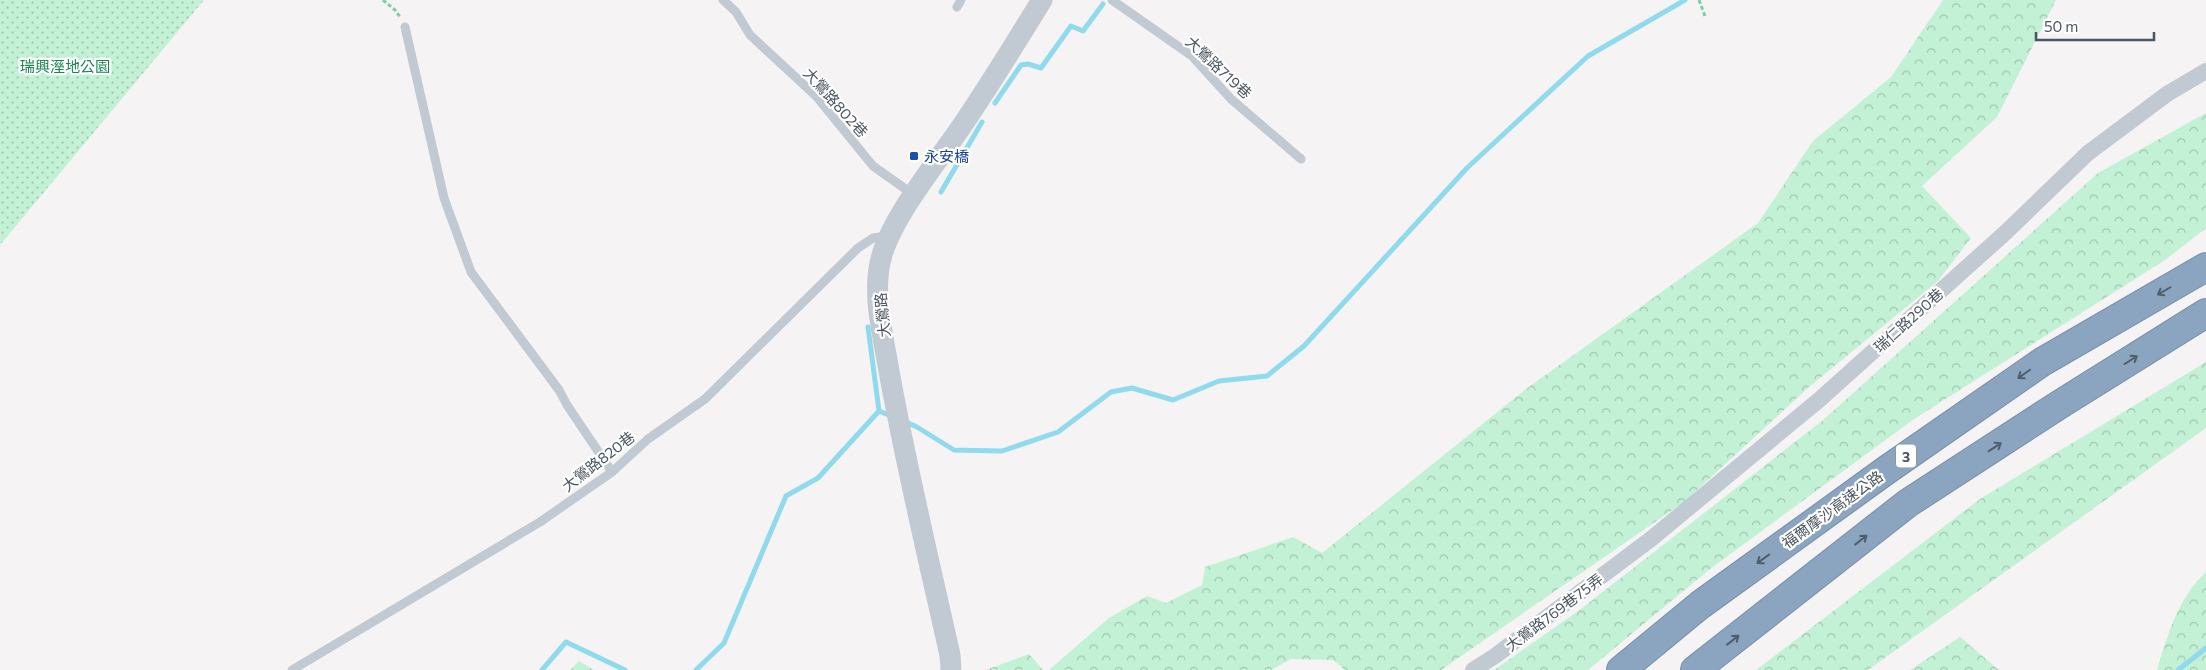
<svg xmlns="http://www.w3.org/2000/svg" width="2206" height="670" viewBox="0 0 2206 670" font-family="Commissioner,'Noto Sans TC',sans-serif">
	<style>
		.forest { fill: url(#forest-crowns) }
		.park { fill: url(#park-dots) }
		.lines { fill: none; stroke-linecap: round; stroke-linejoin: round }
		.stream { stroke: #90daee; stroke-width: 5 }
		.motorway-casing { stroke: #7690ad; stroke-width: 30 }
		.path { stroke: #7ad0a6; stroke-width: 3; stroke-dasharray: 4 2.5; stroke-linecap: butt }
		.service { stroke: #c1cad2; stroke-width: 9 }
		.minor { stroke: #c1cad2; stroke-width: 16 }
		.tertiary { stroke: #c1cad2; stroke-width: 21 }
		.motorway { stroke: #8ba5c1; stroke-width: 28 }
		.oneway { stroke: #505e6b }
		.transit-dot { fill: #1a4fb4; stroke: #fff; stroke-width: 2 }
		.labels { text-anchor: middle; dominant-baseline: central; stroke-width: 4.5; stroke-linejoin: round; paint-order: stroke }
		.shield { fill: #fff; stroke: #808990; stroke-width: 1 }
		.shield-label { font-size: 14px; font-weight: bold; fill: #4a5661 }
		.park-label { font-size: 15px; fill: #17864f; stroke: #fff }
		.street-label { font-size: 15px; fill: #4a5661; stroke: #fff }
		.transit-label { font-size: 15px; fill: #164399; stroke: #fff; text-anchor: start }
	</style>
	<defs>
		<pattern id="forest-crowns" width="20" height="18" patternUnits="userSpaceOnUse" patternTransform="scale(1.25)"><rect width="20" height="18" fill="#c3f1d5"/><path d="M2 6a3 3 0 1 1 6 0M12 15a3 3 0 1 1 6 0" fill="none" stroke="#a0c6b0"/></pattern>
		<pattern id="park-dots" width="8" height="8" patternUnits="userSpaceOnUse" patternTransform="scale(1.25)"><rect width="8" height="8" fill="#c3f1d5"/><path d="M2 2h.1M6 6h.1" fill="none" stroke="#a0c6b0" stroke-width="1.8" stroke-linecap="round"/></pattern>
	</defs>
	<rect width="100%" height="100%" fill="#f5f3f3"/>
	<!-- forest -->
	<g class="forest">
		<path d="M1943 0H2056L1997 117 1922 186 1971 238 1938 281 1809 387 1684 502 1441 670H1345L1333 660 1291 659 1271 670H1049L1109 618 1147 596 1166 603 1202 585 1205 567 1293 537 1322 553 1526 389 1758 223 1813 141 1891 77Z"/>
		<path d="M2206 113V228L2165 260 1914 419 1710 569 1588 670H1494L1581 609 1822 421 2098 173Z"/>
		<path d="M2206 362V428L1868 670H1756L1980 499Z"/>
		<path d="M2206 572V670H2157C2168 634 2178 598 2206 572Z"/>
		<path d="M1960 637 1999 670H1910Z"/>
		<path d="M1029 654 1043 670H986Z"/>
		<path d="M579 661 594 670H570Z"/>
	</g>
	<!-- park -->
	<path class="park" d="M0 0H204L0 245Z"/>
	<g class="lines">
		<!-- stream -->
		<g class="stream">
			<path d="M995 103 1021 65 1028 64 1041 68 1071 26 1083 31 1103 4"/>
			<path d="M941 192 982 122"/>
			<path d="M868 327 879 411"/>
			<path d="M906 422 917 427 954 450 1002 451 1058 432 1111 392 1132 388 1173 400 1219 381 1267 376 1304 346 1467 168 1588 56 1685 0"/>
			<path d="M542 670 566 642 625 670"/>
			<path d="M696 670 724 643 786 496 818 478 879 411 891 416"/>
			<path d="M2178 670 2206 648"/>
		</g>
		<!-- motorway casing -->
		<g class="motorway-casing">
			<g id="motorway">
				<path d="M1621 670 1700 605 1888 469 2042 362 2206 267"/>
				<path d="M1695 670 1908 503 2062 403 2206 313"/>
			</g>
		</g>
		<!-- path -->
		<g class="path">
			<path d="M383 0 395 10 400 17"/>
			<path d="M1699 0 1705 16"/>
		</g>
		<!-- service -->
		<g class="service">
			<path d="M723 0 736 12 750 35 816 96 873 166 914 195"/>
			<path d="M1112 0 1192 56 1231 99 1301 159"/>
			<path d="M957 7 961 0"/>
			<path d="M405 27 444 198 471 272 559 390 567 405 612 472"/>
			<path d="M292 670 540 522 612 472 648 439 705 399 858 248 873 238 887 236"/>
		</g>
		<!-- minor -->
		<path class="minor" d="M1473 670 1495 656 1651 539 1819 400 2005 233 2088 153 2167 94 2206 71"/>
		<!-- tertiary -->
		<path class="tertiary" d="M951 670 950 655C929 561 906 466 889 371 883 335 871 291 882 255 893 217 933 167 957 133 987 90 1014 45 1042 0"/>
		<!-- motorway -->
		<use href="#motorway" class="motorway"/>
	</g>
	<!-- one-way arrows -->
	<defs><path id="oneway-shaft" d="M-6 0H5M1.5-3L5.5 0L1.5 3" fill="none" stroke-width="1.6" stroke-linecap="round" stroke-linejoin="round" transform="scale(1.25)"/></defs>
	<g class="oneway">
		<use href="#oneway-shaft" transform="translate(2164 291) rotate(150)"/>
		<use href="#oneway-shaft" transform="translate(2131 360) rotate(-32)"/>
		<use href="#oneway-shaft" transform="translate(2024 374) rotate(145)"/>
		<use href="#oneway-shaft" transform="translate(1995 447) rotate(-33)"/>
		<use href="#oneway-shaft" transform="translate(1861 540) rotate(-38)"/>
		<use href="#oneway-shaft" transform="translate(1763 559) rotate(144)"/>
		<use href="#oneway-shaft" transform="translate(1733 640) rotate(-38)"/>
	</g>
	<!-- markers -->
	<rect class="transit-dot" x="909" y="151" width="10" height="10" rx="2.5"/>
	<g class="labels">
		<!-- shield labels -->
		<rect class="shield" x="1896" y="444.5" width="20" height="23" rx="4"/>
		<g class="shield-label">
			<text x="1906" y="456">3</text>
		</g>
		<!-- park labels -->
		<g class="park-label">
			<text x="65" y="66">瑞興溼地公園</text>
		</g>
		<!-- street labels -->
		<g class="street-label">
			<text transform="translate(1219 67) rotate(43)">大鶯路719巷</text>
			<text transform="translate(836 102) rotate(48)">大鶯路802巷</text>
			<text transform="translate(882 315) rotate(-96)">大鶯路</text>
			<text transform="translate(1908 320) rotate(-42)">瑞仁路290巷</text>
			<text transform="translate(598 461) rotate(-38)">大鶯路820巷</text>
			<text transform="translate(1832 509) rotate(-36)">福爾摩沙高速公路</text>
			<text transform="translate(1554 612) rotate(-37)">大鶯路769巷75弄</text>
		</g>
		<!-- transit labels -->
		<g class="transit-label">
			<text x="924" y="156">永安橋</text>
		</g>
	</g>
	<!-- scale -->
	<path d="M2036 32v8h118v-8" fill="none" stroke="#4a5661" stroke-width="2.5"/>
	<text x="2044" y="32" font-size="15" fill="#4a5661" stroke="#ffffff" stroke-width="4" paint-order="stroke">50 m</text>
</svg>
